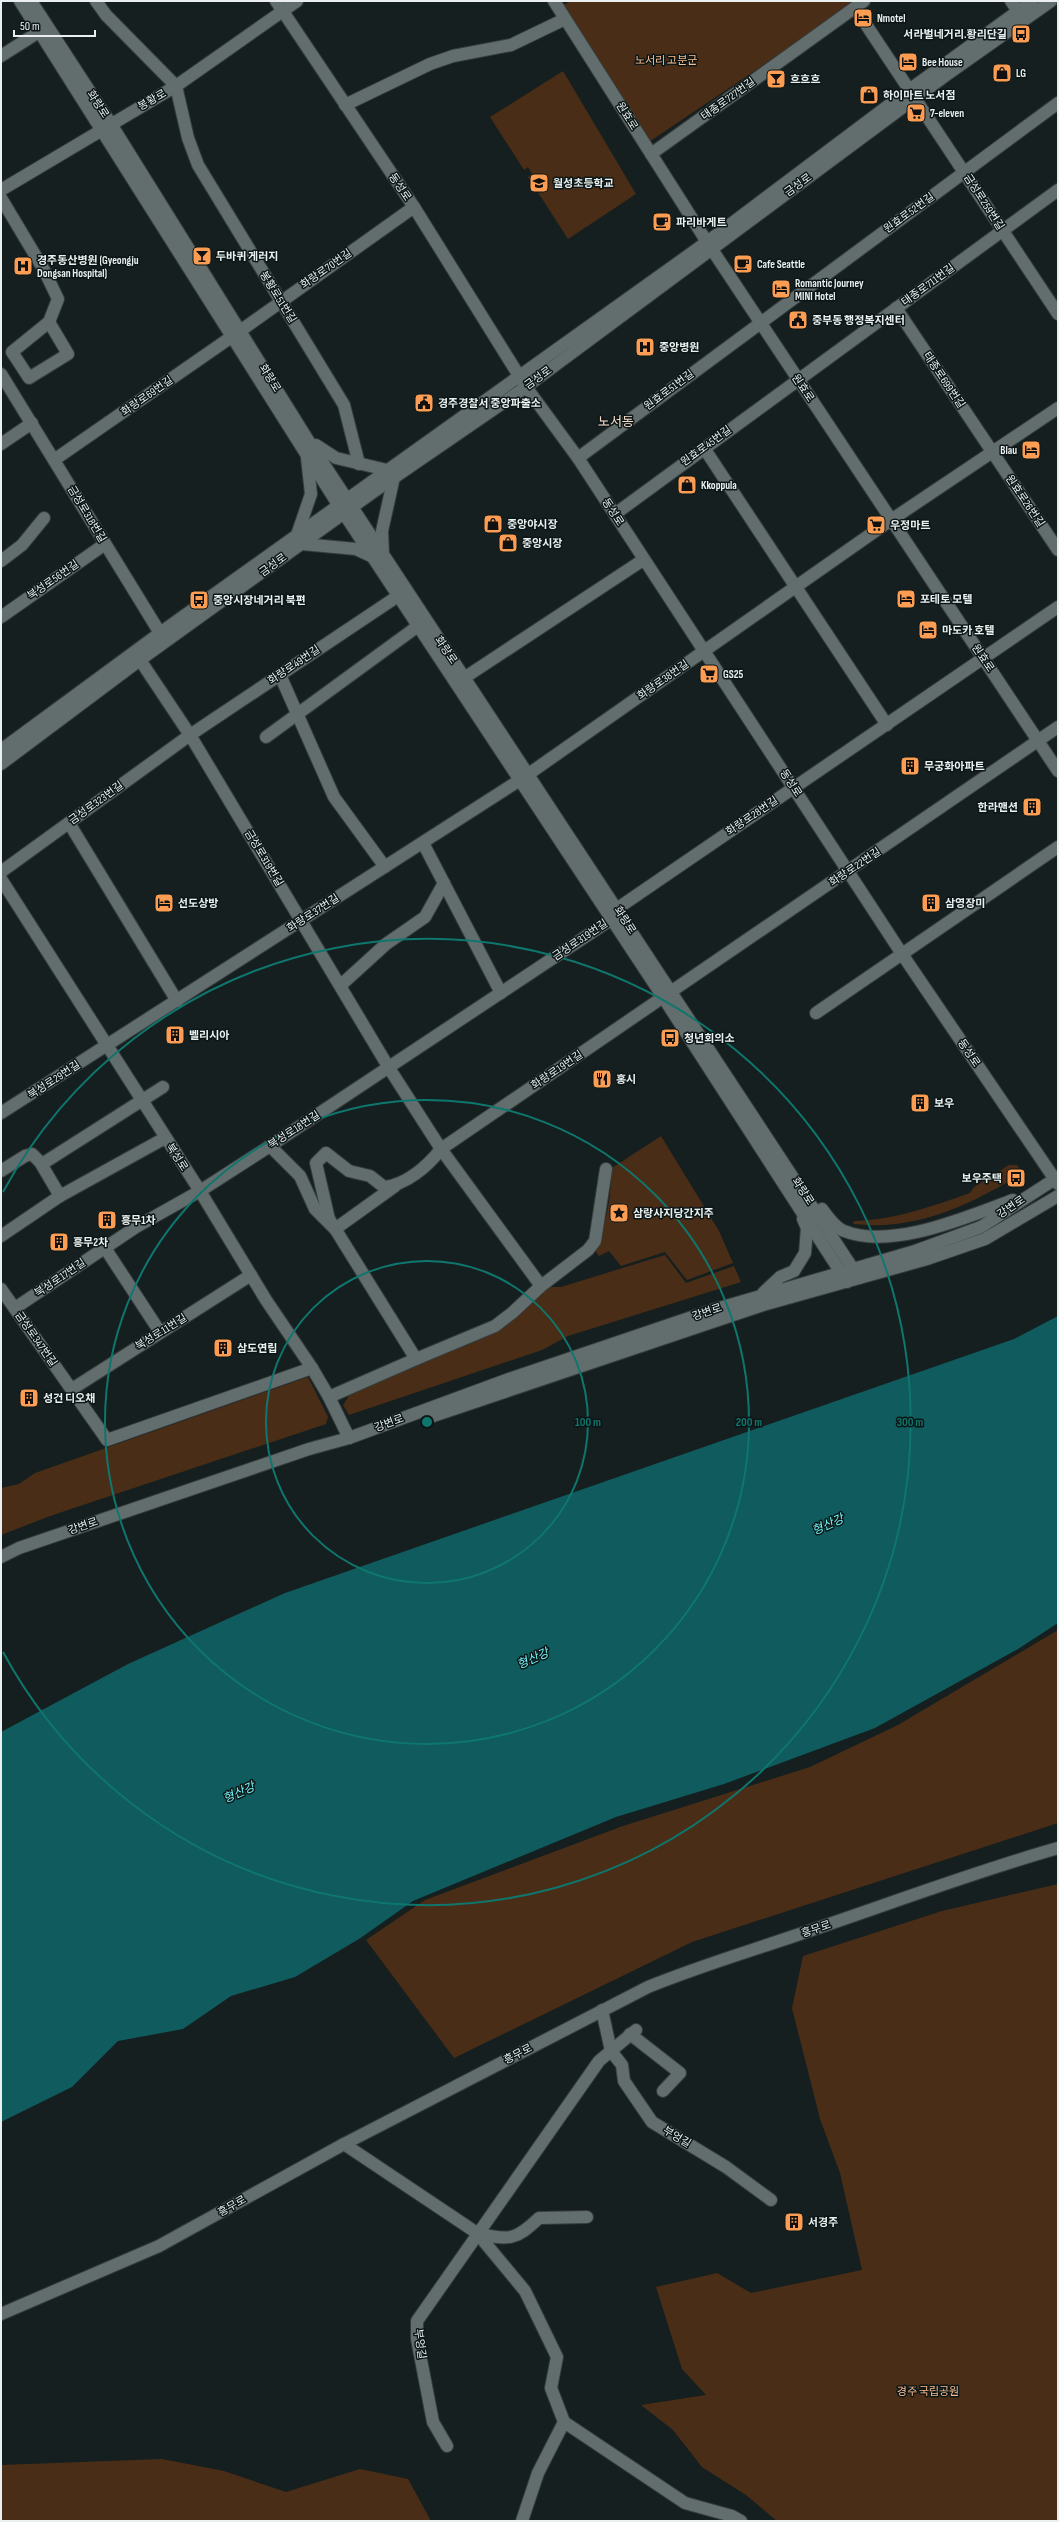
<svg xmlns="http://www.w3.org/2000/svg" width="1059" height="2522" viewBox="0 0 1059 2522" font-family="'Sofia Sans Condensed','Noto Sans KR',sans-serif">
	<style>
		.green { fill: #4a2d16 }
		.water { fill: #0f5b5d }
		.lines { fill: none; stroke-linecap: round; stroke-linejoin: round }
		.minor-casing { stroke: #363c3c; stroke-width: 14 }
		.minor { stroke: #626d6e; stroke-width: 12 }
		.ring { fill: none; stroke: #0f766e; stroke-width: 2 }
		.labels { text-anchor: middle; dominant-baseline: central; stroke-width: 3; stroke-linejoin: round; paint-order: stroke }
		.poi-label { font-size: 11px; font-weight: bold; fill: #eaf0f0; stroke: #0c1616; text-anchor: start }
		.park-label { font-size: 11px; fill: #fabc8f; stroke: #0c1616 }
		.street-label { font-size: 11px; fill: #eaf0f0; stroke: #0c1616 }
		.water-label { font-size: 12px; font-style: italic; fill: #76f9fd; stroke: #0c1616 }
		.quarter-label { font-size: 13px; fill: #f6dbc8; stroke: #0c1616 }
		.centre { fill: #0f766e; stroke: #0c1616; stroke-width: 2 }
		.ring-label { font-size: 12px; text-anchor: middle; font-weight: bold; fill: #0f766e; stroke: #0c1616; stroke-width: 3; stroke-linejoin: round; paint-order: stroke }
	</style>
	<rect width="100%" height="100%" fill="#151f1f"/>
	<!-- green -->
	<g class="green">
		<path d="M571 1H858L649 142 561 6Z"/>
		<path d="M563 71 636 194 568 239 528 177 532 174 528 167 524 170 490 117Z"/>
		<path d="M661 1136 719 1231 733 1263 687 1280 665 1252 621 1266 609 1251 599 1256 594 1249C605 1230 614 1191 609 1170Z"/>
		<path d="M1009 1165H1017L1023 1173C970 1205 917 1231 853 1224L854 1221C894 1220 933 1206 970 1193L974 1187Z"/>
		<path d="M665 1255 686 1283 734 1266 741 1282 568 1336 542 1350 349 1415 343 1405 352 1391 510 1323 547 1287H561Z"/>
		<path d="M308 1377 328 1417 326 1424 53 1515 1 1535V1488L19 1484 35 1473Z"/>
		<path d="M1058 1630V1823L692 1942 454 2058 366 1940 425 1900 623 1826 810 1767 898 1725Z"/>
		<path d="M1058 1884V2521H777L746 2495 702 2467 673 2430 641 2405 706 2395 682 2369 656 2287 717 2273 751 2293 862 2270 840 2173 820 2119 792 2008 803 1956 942 1911Z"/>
		<path d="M162 2459 224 2471 286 2492 360 2469 408 2479 431 2521H1V2465Z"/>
	</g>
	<!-- water -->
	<path class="water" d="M1058 1316V1623L1018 1649 875 1728 724 1784 616 1817 413 1901 359 1939 295 1977 231 1996 183 2029 118 2041 72 2087 1 2122V1732L128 1664 285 1593 1014 1339Z"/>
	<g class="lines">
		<!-- minor casing -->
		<g class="minor-casing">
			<g id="minor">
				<path d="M20 1 339 506 663 997 847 1282"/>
				<path d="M31 1 111 124 306 437 859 1278"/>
				<path d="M96 1 106 15 176 86 188 138 198 165 344 405 359 464"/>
				<path d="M276 1 414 207 526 387 578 458 902 954 1058 1184"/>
				<path d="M554 1 707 242 1058 771"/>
				<path d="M1011 1 1018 11"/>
				<path d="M855 8 1058 314"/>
				<path d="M1 56 45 28"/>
				<path d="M345 105 430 64 453 56 511 45 565 19"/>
				<path d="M651 154 864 1"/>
				<path d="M1 190 176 86 297 1"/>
				<path d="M1 198 44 270 58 299 49 322 12 352 29 378 68 354 49 322"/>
				<path d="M896 308 1058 550"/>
				<path d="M1 374 160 633"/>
				<path d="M1 444 32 423"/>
				<path d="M316 445 336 458 387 470"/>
				<path d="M704 448 887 725"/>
				<path d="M578 458 1058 103"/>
				<path d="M54 460 240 331 414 207"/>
				<path d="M615 514 1058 190"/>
				<path d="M297 535 311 494 307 458"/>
				<path d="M302 544 356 549 373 557"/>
				<path d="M383 554 382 531 394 477"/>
				<path d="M1 561 22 545 44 518"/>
				<path d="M1 617 105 544"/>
				<path d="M136 654 190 735 389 1068 441 1149 541 1286"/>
				<path d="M280 675 334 797 385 867"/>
				<path d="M464 678 643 560"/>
				<path d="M266 737 418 626"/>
				<path d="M1 750 160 633 707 242 909 90 1032 1"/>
				<path d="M1 764 140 660 376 490 526 387 949 73 1051 1"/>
				<path d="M69 823 177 1001"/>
				<path d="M423 843 501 993"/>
				<path d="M1 872 190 735 398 596"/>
				<path d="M1 879 200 1191 266 1300 312 1368 329 1397 349 1438"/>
				<path d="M618 908 1058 607"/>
				<path d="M341 985 386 944 425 917 444 883"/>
				<path d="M816 1013 1058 847"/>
				<path d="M1 1113 520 780 891 520 1058 408"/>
				<path d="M270 1146 300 1176 315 1209 335 1229 395 1186"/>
				<path d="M42 1164 163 1087"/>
				<path d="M1 1171 25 1156 32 1154 40 1162 60 1196 165 1138"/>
				<path d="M822 1209C827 1216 836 1228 844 1231 892 1250 967 1217 1013 1200"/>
				<path d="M1 1236 60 1196"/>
				<path d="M105 1248 160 1332"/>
				<path d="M1 1289 107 1440 312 1368"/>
				<path d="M763 1293 780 1277 794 1271 805 1253 807 1228 803 1219"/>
				<path d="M15 1308 136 1227 200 1191 270 1146 612 919"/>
				<path d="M416 1359 495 1326 512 1313 541 1286 588 1250 595 1241 606 1169"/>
				<path d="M72 1389 251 1275"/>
				<path d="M329 1397 416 1359 329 1219 316 1163 326 1153 349 1171 370 1176 384 1187C406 1185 428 1166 441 1149L1058 727"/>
				<path d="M430 1417 763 1305 927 1259 985 1239 1058 1196"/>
				<path d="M1 1557 19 1548 309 1449 349 1438 509 1379 716 1309 915 1251 981 1227 1058 1177"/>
				<path d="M602 2010 611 2051 622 2065 624 2081 652 2122 726 2167 771 2200"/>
				<path d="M630 2034 680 2073 663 2091"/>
				<path d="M344 2144 477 2233C509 2241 516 2240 539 2218L587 2217"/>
				<path d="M477 2233 525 2291 557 2357 551 2388 564 2422 685 2503 732 2516 741 2521"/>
				<path d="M1 2314 159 2246 344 2144 648 1987C697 1967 747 1952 797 1935 884 1906 970 1873 1058 1848"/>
				<path d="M447 2446 433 2422 417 2339V2321L599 2061 636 2030"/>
				<path d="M522 2521 538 2473 564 2422"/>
			</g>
		</g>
		<!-- minor -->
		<use href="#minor" class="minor"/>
	</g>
	<!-- distance rings -->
	<g class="ring">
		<circle cx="427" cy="1422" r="161"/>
		<circle cx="427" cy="1422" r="322"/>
		<path d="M3 1192A483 483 0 1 1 3 1652"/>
	</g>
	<!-- icons -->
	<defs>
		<g id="hotel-square" transform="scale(1)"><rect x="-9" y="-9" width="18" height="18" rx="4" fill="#fc9d53" stroke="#0c1616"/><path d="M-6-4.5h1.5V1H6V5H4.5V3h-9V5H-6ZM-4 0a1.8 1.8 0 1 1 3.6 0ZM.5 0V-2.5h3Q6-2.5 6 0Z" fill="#111"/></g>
		<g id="bus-square" transform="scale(1)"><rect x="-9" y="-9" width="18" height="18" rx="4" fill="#fc9d53" stroke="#0c1616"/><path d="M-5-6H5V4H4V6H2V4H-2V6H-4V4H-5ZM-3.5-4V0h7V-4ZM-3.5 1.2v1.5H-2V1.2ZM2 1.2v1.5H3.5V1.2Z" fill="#111"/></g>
		<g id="shop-square" transform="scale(1)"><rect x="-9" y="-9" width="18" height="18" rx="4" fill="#fc9d53" stroke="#0c1616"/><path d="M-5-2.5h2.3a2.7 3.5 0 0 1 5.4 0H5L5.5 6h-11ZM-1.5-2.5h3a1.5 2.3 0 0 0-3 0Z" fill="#111"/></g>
		<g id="bar-square" transform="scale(1)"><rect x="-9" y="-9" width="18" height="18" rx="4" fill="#fc9d53" stroke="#0c1616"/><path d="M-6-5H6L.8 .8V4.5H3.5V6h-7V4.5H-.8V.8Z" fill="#111"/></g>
		<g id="supermarket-square" transform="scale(1)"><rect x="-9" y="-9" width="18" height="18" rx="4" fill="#fc9d53" stroke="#0c1616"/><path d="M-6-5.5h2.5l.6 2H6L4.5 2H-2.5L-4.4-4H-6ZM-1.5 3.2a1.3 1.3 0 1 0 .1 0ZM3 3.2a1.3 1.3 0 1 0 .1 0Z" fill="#111"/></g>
		<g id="school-square" transform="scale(1)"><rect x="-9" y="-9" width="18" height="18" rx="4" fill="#fc9d53" stroke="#0c1616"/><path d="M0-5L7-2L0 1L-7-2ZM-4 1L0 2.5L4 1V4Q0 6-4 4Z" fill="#111"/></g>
		<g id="cafe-square" transform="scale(1)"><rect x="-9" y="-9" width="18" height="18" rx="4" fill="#fc9d53" stroke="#0c1616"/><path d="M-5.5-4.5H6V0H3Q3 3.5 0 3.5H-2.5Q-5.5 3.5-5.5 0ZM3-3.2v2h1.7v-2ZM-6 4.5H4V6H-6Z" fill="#111"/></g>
		<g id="hospital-square" transform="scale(1)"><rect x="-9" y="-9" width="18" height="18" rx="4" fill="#fc9d53" stroke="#0c1616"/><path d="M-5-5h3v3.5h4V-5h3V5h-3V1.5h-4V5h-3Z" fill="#111"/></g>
		<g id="civic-square" transform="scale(1)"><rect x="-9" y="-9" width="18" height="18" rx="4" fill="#fc9d53" stroke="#0c1616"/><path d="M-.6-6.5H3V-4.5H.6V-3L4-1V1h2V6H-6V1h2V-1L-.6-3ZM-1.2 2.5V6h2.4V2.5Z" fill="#111"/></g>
		<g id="building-square" transform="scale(1)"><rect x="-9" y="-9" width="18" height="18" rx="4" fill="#fc9d53" stroke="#0c1616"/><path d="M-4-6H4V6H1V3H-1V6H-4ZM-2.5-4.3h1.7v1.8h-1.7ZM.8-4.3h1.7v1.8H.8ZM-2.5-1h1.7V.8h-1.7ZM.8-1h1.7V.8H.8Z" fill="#111"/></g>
		<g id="restaurant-square" transform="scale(1)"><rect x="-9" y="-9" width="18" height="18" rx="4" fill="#fc9d53" stroke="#0c1616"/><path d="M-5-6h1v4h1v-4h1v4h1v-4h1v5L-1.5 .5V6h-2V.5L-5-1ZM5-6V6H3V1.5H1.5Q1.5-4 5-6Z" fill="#111"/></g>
		<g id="sight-square" transform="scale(1)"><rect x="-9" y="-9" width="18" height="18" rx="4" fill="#fc9d53" stroke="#0c1616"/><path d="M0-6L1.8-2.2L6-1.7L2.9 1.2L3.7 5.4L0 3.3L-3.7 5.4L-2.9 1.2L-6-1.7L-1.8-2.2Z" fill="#111"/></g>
	</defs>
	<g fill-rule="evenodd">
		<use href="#hotel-square" x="863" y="18"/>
		<use href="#bus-square" x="1021" y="34"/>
		<use href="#hotel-square" x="908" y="62"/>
		<use href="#shop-square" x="1002" y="73"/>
		<use href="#bar-square" x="776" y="79"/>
		<use href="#shop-square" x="869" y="95"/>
		<use href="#supermarket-square" x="916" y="113"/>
		<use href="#school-square" x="539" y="183"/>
		<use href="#cafe-square" x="662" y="222"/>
		<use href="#bar-square" x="202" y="256"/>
		<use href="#cafe-square" x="743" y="264"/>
		<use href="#hospital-square" x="23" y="266"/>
		<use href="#hotel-square" x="781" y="289"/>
		<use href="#civic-square" x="798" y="320"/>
		<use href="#hospital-square" x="645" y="347"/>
		<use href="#civic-square" x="424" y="403"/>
		<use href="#hotel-square" x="1031" y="450"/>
		<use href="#shop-square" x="687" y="485"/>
		<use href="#shop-square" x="493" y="524"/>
		<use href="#supermarket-square" x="876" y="525"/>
		<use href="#shop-square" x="508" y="543"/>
		<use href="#hotel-square" x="906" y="599"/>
		<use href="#bus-square" x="199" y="600"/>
		<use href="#hotel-square" x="928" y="630"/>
		<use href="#supermarket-square" x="709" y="674"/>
		<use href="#building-square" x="910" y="766"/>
		<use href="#building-square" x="1032" y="807"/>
		<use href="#hotel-square" x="164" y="903"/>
		<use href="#building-square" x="931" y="903"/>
		<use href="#building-square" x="175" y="1035"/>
		<use href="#bus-square" x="670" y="1038"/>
		<use href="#restaurant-square" x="602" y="1079"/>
		<use href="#building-square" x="920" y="1103"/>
		<use href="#bus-square" x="1016" y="1178"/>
		<use href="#sight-square" x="619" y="1213"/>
		<use href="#building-square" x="107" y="1220"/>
		<use href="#building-square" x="59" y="1242"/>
		<use href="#building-square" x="223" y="1348"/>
		<use href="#building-square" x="29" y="1398"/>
		<use href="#building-square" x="794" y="2222"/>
	</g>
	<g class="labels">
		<!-- poi labels -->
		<g class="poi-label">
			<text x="877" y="18">Nmotel</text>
			<text x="1007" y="34" text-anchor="end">서라벌네거리.황리단길</text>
			<text x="922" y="62">Bee House</text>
			<text x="1016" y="73">LG</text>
			<text x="790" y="79">흐흐흐</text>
			<text x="883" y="95">하이마트 노서점</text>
			<text x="930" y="113">7-eleven</text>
			<text x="553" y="183">월성초등학교</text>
			<text x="676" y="222">파리바게트</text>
			<text x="216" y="256">두바퀴 게러지</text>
			<text x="37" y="260">경주동산병원 (Gyeongju<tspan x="37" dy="13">Dongsan Hospital)</tspan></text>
			<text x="757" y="264">Cafe Seattle</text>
			<text x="795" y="283">Romantic Journey<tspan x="795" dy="13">MINI Hotel</tspan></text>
			<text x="812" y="320">중부동 행정복지센터</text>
			<text x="659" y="347">중앙병원</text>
			<text x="438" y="403">경주경찰서 중앙파출소</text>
			<text x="1017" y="450" text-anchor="end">Blau</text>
			<text x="701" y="485">Kkoppula</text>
			<text x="507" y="524">중앙야시장</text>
			<text x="890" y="525">우정마트</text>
			<text x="522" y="543">중앙시장</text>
			<text x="920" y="599">포테토 모텔</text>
			<text x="213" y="600">중앙시장네거리 북편</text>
			<text x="942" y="630">마도카 호텔</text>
			<text x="723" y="674">GS25</text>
			<text x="924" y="766">무궁화아파트</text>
			<text x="1018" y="807" text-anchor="end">한라맨션</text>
			<text x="178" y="903">선도상방</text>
			<text x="945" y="903">삼영장미</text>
			<text x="189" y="1035">벨리시아</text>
			<text x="684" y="1038">청년회의소</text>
			<text x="616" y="1079">홍시</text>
			<text x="934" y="1103">보우</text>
			<text x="1002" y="1178" text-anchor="end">보우주택</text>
			<text x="633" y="1213">삼랑사지당간지주</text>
			<text x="121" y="1220">흥무1차</text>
			<text x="73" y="1242">흥무2차</text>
			<text x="237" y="1348">삼도연립</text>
			<text x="43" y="1398">성건 디오채</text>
			<text x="808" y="2222">서경주</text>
		</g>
		<!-- park labels -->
		<g class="park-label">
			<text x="666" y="60">노서리 고분군</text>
			<text x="928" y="2391">경주 국립공원</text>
		</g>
		<!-- street labels -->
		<g class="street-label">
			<text transform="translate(728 99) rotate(-36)">태종로727번길</text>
			<text transform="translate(152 100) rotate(-30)">봉황로</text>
			<text transform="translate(98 104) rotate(57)">화랑로</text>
			<text transform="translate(627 116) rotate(58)">원효로</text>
			<text transform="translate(798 185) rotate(-36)">금성로</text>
			<text transform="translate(400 187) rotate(56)">동성로</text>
			<text transform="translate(984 202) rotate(57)">금성로259번길</text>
			<text transform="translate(909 213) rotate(-36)">원효로52번길</text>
			<text transform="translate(326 269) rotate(-35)">화랑로70번길</text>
			<text transform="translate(928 285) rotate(-36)">태종로711번길</text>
			<text transform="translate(278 297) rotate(58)">봉황로51번길</text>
			<text transform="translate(270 378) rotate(58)">화랑로</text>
			<text transform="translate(538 378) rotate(-36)">금성로</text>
			<text transform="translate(944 380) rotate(56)">태종로699번길</text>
			<text transform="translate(803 388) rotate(56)">원효로</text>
			<text transform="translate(669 390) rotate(-37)">원효로51번길</text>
			<text transform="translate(147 396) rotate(-35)">화랑로69번길</text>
			<text transform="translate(706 446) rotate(-36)">원효로45번길</text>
			<text transform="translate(1025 501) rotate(56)">원효로26번길</text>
			<text transform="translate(613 512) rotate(57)">동성로</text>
			<text transform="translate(87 514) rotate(59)">금성로318번길</text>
			<text transform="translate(273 565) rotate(-36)">금성로</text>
			<text transform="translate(53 580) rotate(-35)">북성로56번길</text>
			<text transform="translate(446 650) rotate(56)">화랑로</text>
			<text transform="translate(983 658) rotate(56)">원효로</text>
			<text transform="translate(294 665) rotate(-34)">화랑로49번길</text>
			<text transform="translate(663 680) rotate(-35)">화랑로38번길</text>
			<text transform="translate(791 783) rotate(57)">동성로</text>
			<text transform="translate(96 803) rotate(-36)">금성로323번길</text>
			<text transform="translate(752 816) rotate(-34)">화랑로28번길</text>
			<text transform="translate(264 858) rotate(59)">금성로319번길</text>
			<text transform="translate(855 867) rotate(-34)">화랑로22번길</text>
			<text transform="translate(313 913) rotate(-33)">화랑로37번길</text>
			<text transform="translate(625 920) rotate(57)">화랑로</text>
			<text transform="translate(580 940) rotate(-34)">금성로319번길</text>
			<text transform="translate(969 1053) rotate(56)">동성로</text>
			<text transform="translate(557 1070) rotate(-34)">화랑로19번길</text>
			<text transform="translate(54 1080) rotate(-33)">북성로29번길</text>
			<text transform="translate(294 1130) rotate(-33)">북성로18번길</text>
			<text transform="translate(177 1157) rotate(57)">북성로</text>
			<text transform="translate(803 1191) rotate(57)">화랑로</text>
			<text transform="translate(1011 1207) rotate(-34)">강변로</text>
			<text transform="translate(60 1278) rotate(-34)">북성로17번길</text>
			<text transform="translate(707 1312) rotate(-19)">강변로</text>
			<text transform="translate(161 1332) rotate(-32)">북성로11번길</text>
			<text transform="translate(36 1339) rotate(55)">금성로347번길</text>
			<text transform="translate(389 1423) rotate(-20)">강변로</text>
			<text transform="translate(83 1526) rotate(-19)">강변로</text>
			<text transform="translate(816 1929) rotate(-19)">흥무로</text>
			<text transform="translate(518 2054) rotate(-27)">흥무로</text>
			<text transform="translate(677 2137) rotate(31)">부엉길</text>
			<text transform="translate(232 2206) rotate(-29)">흥무로</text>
			<text transform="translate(420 2344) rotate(83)">부엉길</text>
		</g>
		<!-- water labels -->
		<g class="water-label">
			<text transform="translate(828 1525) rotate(-24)">형산강</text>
			<text transform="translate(533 1659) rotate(-24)">형산강</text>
			<text transform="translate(239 1793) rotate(-24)">형산강</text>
		</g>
		<!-- quarter labels -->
		<g class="quarter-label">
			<text x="616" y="422">노서동</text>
		</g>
	</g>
	<circle cx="427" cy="1422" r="6" class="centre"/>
	<g class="ring-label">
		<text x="588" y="1426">100 m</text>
		<text x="749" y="1426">200 m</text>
		<text x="910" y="1426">300 m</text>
	</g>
	<!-- border -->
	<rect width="1059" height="2522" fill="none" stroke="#eaf0f0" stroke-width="4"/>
	<!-- scale -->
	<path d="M14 30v6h81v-6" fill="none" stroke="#eaf0f0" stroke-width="2"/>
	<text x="20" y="30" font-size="12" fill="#eaf0f0" stroke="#0c1616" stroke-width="3" paint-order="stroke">50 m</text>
</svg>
